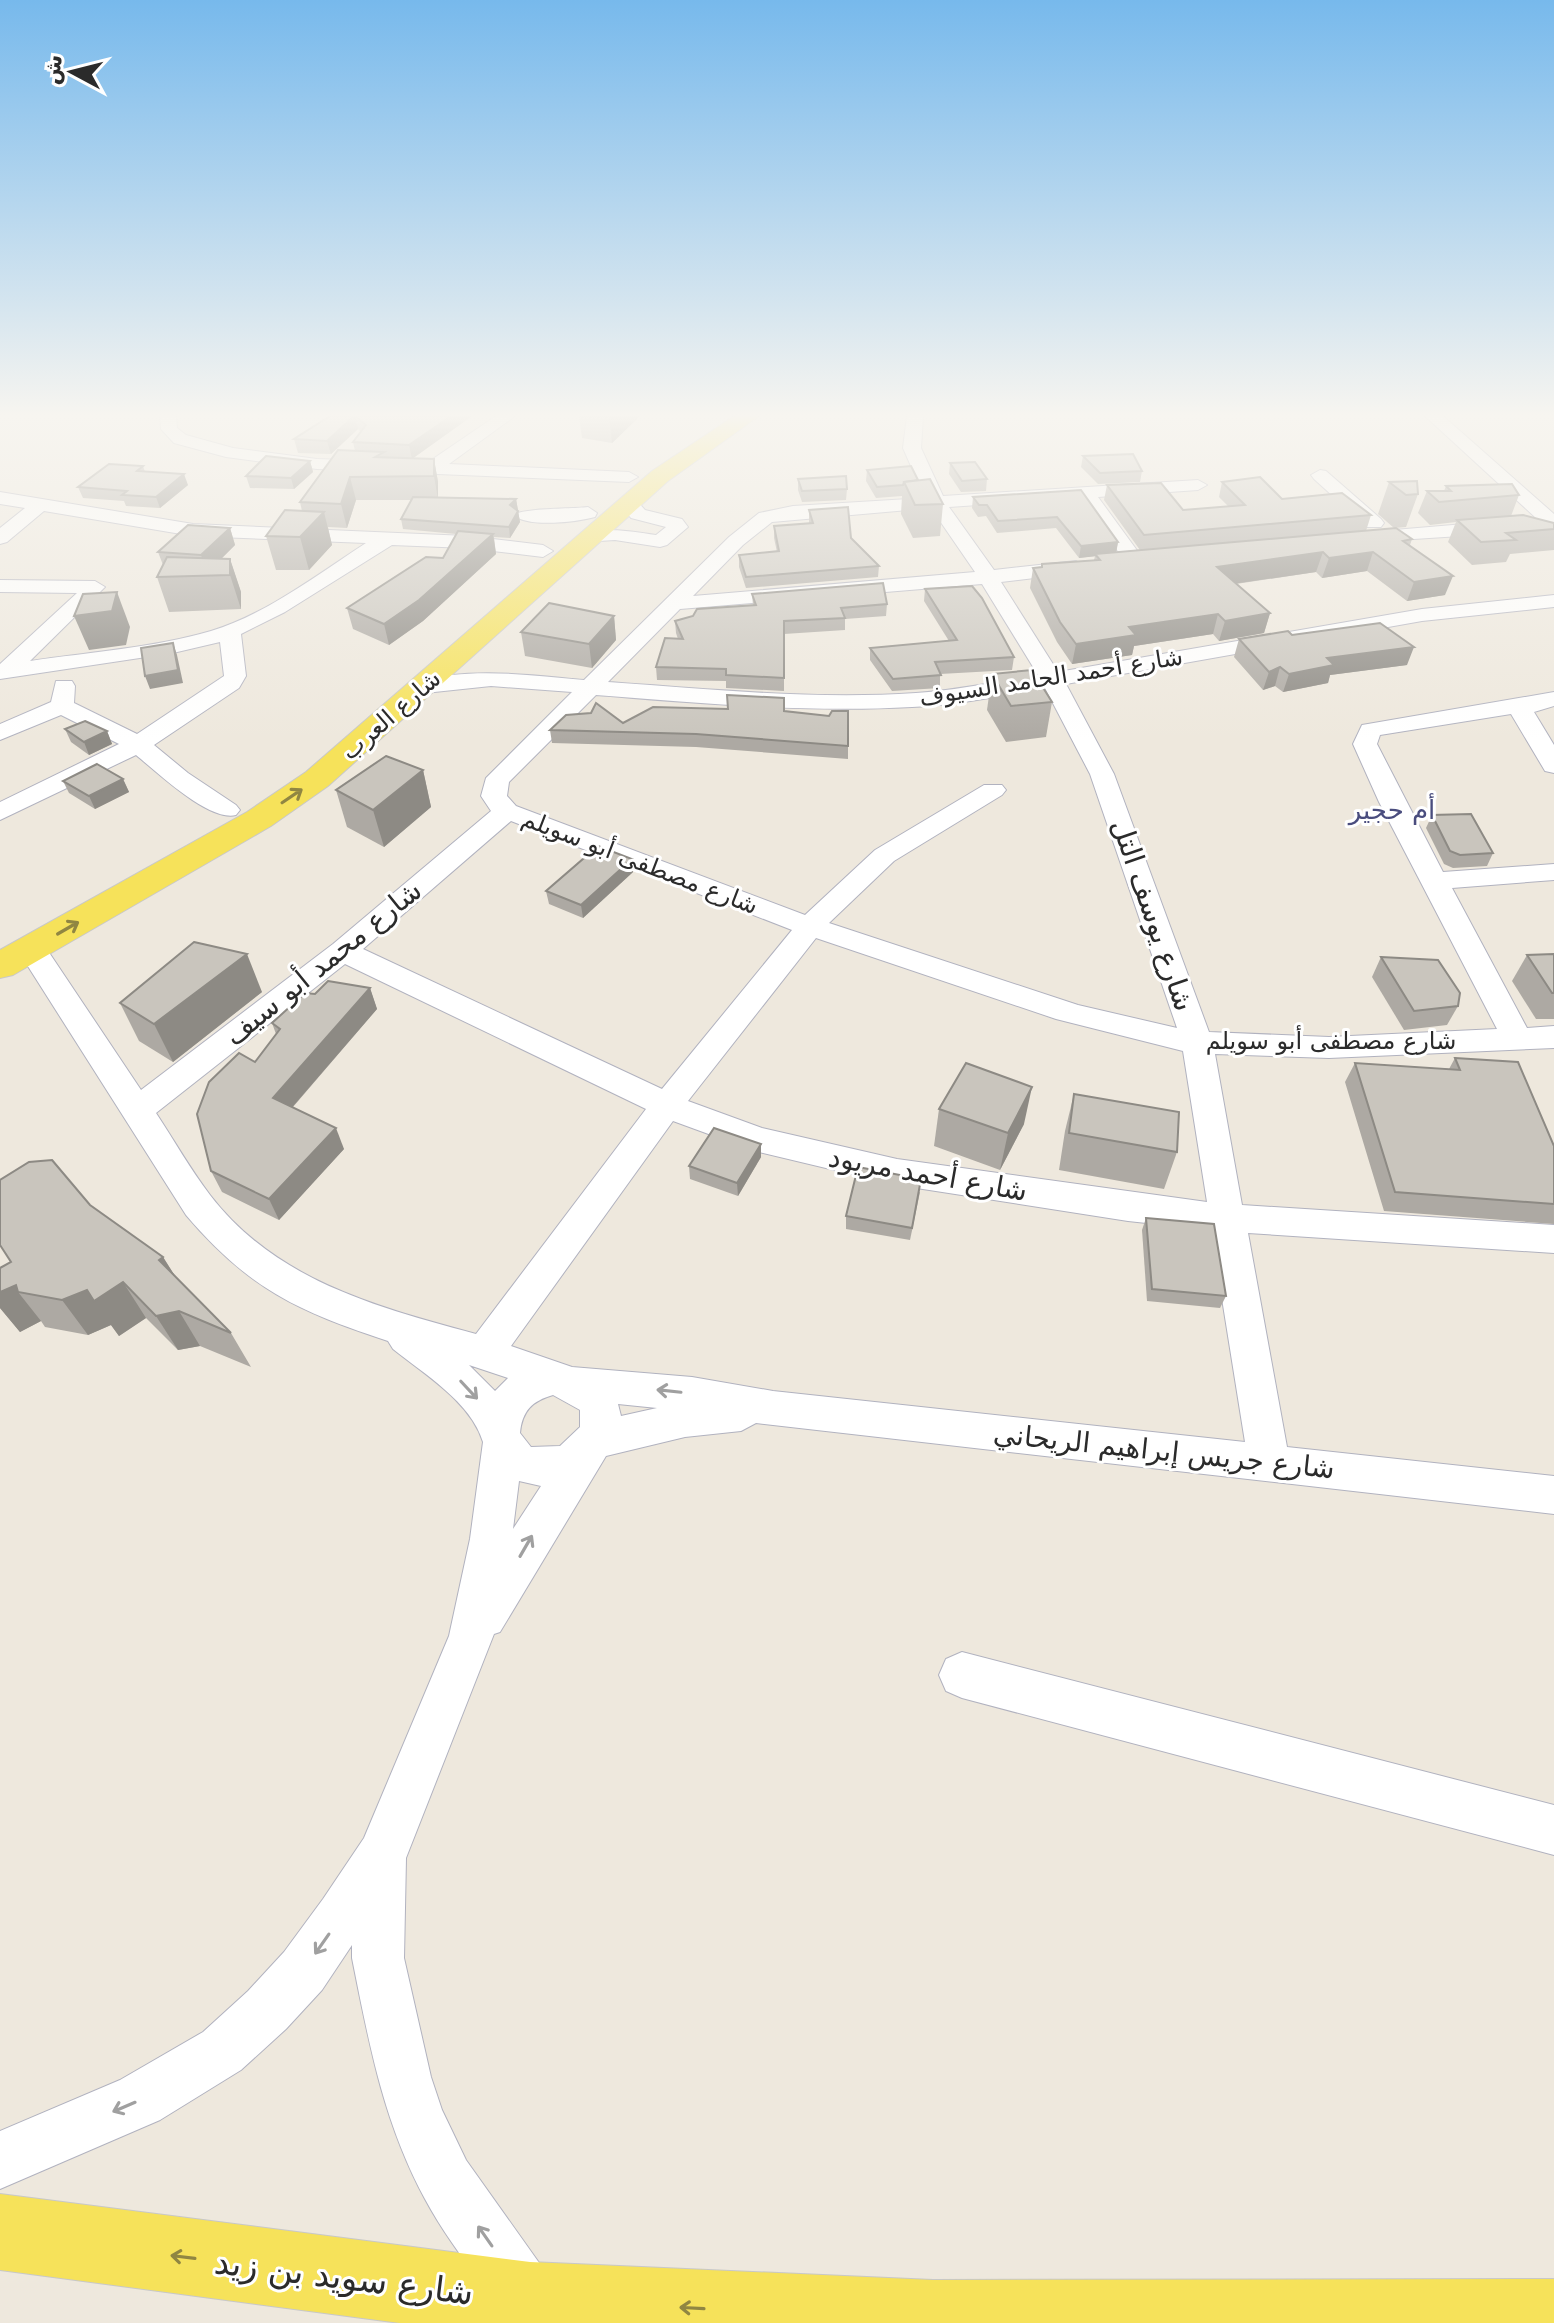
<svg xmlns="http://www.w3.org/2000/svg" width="1554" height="2323" viewBox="0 0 1554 2323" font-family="'DejaVu Sans',Vazirmatn,sans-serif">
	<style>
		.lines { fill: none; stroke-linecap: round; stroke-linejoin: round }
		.minor-casing { stroke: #b1b2bf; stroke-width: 2 }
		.major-casing { stroke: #c8c8c8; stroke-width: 2 }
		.minor { fill: #fff; fill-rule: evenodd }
		.major { fill: #f6e25a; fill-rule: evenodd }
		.wall { fill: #ada9a3 }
		.shaded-wall { fill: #8d8a84 }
		.building { fill: #c9c5bd; stroke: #8d8a84; stroke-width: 2 }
		.oneway { stroke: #908642 }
		.oneway2 { stroke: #a0a0a0 }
		.labels { text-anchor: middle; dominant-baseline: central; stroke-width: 6; stroke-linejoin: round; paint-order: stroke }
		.far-street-label { font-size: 24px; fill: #2b2b2b; stroke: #fff }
		.far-neighbourhood-label { font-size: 26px; fill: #4a4d7e; stroke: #fff }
		.street-label { font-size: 28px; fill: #2b2b2b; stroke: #fff }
		.near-street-label { font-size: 34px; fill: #2b2b2b; stroke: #fff }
	</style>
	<rect width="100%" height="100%" fill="#eee8dd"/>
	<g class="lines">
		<!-- minor casing -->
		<g class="minor-casing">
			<g id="minor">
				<path d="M160 416H176L177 428 186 435 233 448 317 459 427 463 496 416H515L449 464 629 472 638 477 629 482 317 469 226 457 174 443 161 429Z"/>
				<path d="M907 416H923L921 448 943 496 1198 480 1207 485 1198 490 1098 497 1144 560 1134 566 1127 564 1080 498 949 507 994 570 1076 561 1086 567 1076 573 1001 582 1058 672 1422 609 1554 595V607L1422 621 1066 684 1114 774 1209 1032 1329 1037 1497 1029 1379 802 1353 744 1362 725 1554 692V706L1534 712 1554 745V773L1545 771 1511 714 1380 735 1377 744 1443 872 1554 864V880L1452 888 1527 1028 1554 1026V1048L1329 1058 1215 1054 1242 1205 1554 1225V1253L1248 1233 1287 1447 1554 1476V1514L756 1423 741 1431 685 1437 606 1456 500 1632 494 1634 406 1858 404 1958 431 2077 442 2110 466 2160 547 2274 556 2295 547 2316C530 2323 522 2323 505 2316 478 2278 447 2240 425 2199 383 2121 369 2043 352 1958V1945L322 1990 286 2029 241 2070 160 2120 0 2189V2131L120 2080 203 2032 248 1991 284 1952 323 1899 364 1838 449 1636 470 1539 483 1442C471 1402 424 1374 393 1349L388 1341C297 1311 249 1289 186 1215L17 949 22 942 32 940 42 942 141 1090 333 944 491 811 481 796 486 778 572 692 491 686 425 693 417 691 414 686 417 681C473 667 527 675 584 680L729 537 759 513 793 506 925 498 903 448ZM931 508 975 572 693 596 743 545 772 522ZM982 584 1038 675C997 682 957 690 916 693 813 700 710 689 608 682L680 609ZM1045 688 1090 774 1177 1028 1078 1005 829 923 894 861 1002 795 1006 790 1002 785H984L875 850 805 915 516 806 507 796 509 782 596 695C701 703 807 713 912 707 957 705 1001 696 1045 688ZM511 821 792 930 662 1089 363 949ZM816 938 1056 1019 1183 1051 1207 1202 897 1159 762 1128 688 1101ZM345 964 646 1109 476 1334C377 1307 276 1281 210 1195 190 1169 174 1140 156 1113ZM673 1121 755 1151 897 1185 1128 1221 1211 1230 1245 1442 773 1391 692 1377 572 1367 511 1346ZM469 1365 508 1378 495 1391ZM553 1395 580 1410V1427L560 1446 531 1447 520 1433C522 1411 532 1401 553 1395ZM618 1404 657 1408 621 1416ZM519 1481 541 1486 513 1529Z"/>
				<path d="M1425 416H1443L1554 514V530L1352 543 1349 539 1352 535 1359 533 1536 518Z"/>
				<path d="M1320 470 1326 471 1381 519 1384 523 1381 527H1367L1314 479 1311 475Z"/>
				<path d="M0 492 193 524 467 536 543 545 553 551 543 557 467 548 392 545 285 612 241 634 246 676 239 688 154 745 188 773 236 805 240 810 236 815C209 822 157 772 136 755L0 820V802L119 744 61 715 0 740V724L51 702 56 681H72L75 686 74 703 137 734 224 676 220 642 173 653 0 679V664L77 593 0 592V580L95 581 105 587 30 661C90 652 153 648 211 631 267 614 318 574 366 543L193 536 44 511 7 542 0 544V528L25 508 0 504Z"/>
				<path d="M629 498 636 500 645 510 682 519 688 527 667 545 660 547 615 540 583 542 580 538 583 534C609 527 630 531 656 535L666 527 631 518 620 504Z"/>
				<path d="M588 507 597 513 595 517C577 522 527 528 514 515 521 508 573 509 588 507Z"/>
				<path d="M962 1652 1554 1805V1855L962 1698 946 1691 939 1675 946 1659Z"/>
			</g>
		</g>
		<!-- major casing -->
		<g class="major-casing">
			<g id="major">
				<path d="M734 416H759L668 481 328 786 271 826 13 975 0 978V950L247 812 306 772 652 471Z"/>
				<path d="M0 2194 530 2262 933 2280 1554 2279V2323H400L0 2270Z"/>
			</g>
		</g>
		<!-- minor -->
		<use href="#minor" class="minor"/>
		<!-- major -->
		<use href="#major" class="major"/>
	</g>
	<!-- wall -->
	<g class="wall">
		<path d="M330 416H472L413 458 434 459 438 482V497L516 499 520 522 510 538 494 537 496 554 423 621 389 645 353 629 347 608 443 558 456 534 403 529 401 519 412 500H356L347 528 328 527 332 545 309 570H276L266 536 302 511 300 502 355 451 353 442 361 432 358 429 331 454 298 453 294 439Z"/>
		<path d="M579 416H640L612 443 582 438Z"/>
		<path d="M1083 456 1142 471 1140 482 1098 484 1081 467Z"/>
		<path d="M310 461 313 472 294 489 250 488 246 476Z"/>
		<path d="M950 463 987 479 986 491 961 492 949 474Z"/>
		<path d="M143 466 145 472 188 485 160 508 126 506 124 501 83 498 78 487Z"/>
		<path d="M867 470 918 480 943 504 940 536 913 538 901 514 902 496 876 498 866 481Z"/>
		<path d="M798 479 847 489 846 500 802 502 798 490Z"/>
		<path d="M1222 482 1282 499 1371 515 1366 531 1412 539 1410 545 1445 595 1407 601 1367 571 1322 578 1316 572 1236 584 1270 613 1264 633 1219 641 1213 634 1134 646 1132 655 1072 664 1057 642 1030 588 1033 568 1041 567 1042 564 1094 560 1095 556 1079 558 1056 528 997 533 986 516 978 517 972 508 973 497 1081 490 1118 542 1116 552 1140 550 1104 500 1107 485 1183 510 1228 506 1219 497Z"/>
		<path d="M1389 482 1418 494 1406 527 1394 528 1378 514Z"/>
		<path d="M1446 486 1519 495 1511 516 1554 523V550L1510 554 1506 562 1472 565 1448 542 1456 522 1430 525 1418 513 1427 491H1444Z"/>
		<path d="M809 510 851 538 879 566 878 577 746 588 739 567V555L777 552 774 538V526L809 523Z"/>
		<path d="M230 528 235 545 222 558 230 559 241 592V609L169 612 157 577 163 565 158 552Z"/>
		<path d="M925 589 1014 657 1012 670 940 674V688L892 691 870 660V648L949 641 924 601Z"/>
		<path d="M752 594 887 604 886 616 845 619V630L784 634V691L726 688V681L657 680 656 667 678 639 676 633 675 621 753 605Z"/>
		<path d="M614 616 616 640 592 668 525 656 521 632Z"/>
		<path d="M1292 635 1407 665 1330 675 1328 683 1283 692 1275 686 1263 690 1234 657 1239 639Z"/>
		<path d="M992 674 1052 702 1046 737 1006 742 987 710Z"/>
		<path d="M784 711 848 746V759L696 747 552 743 550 730 623 723Z"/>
		<path d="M65 729 107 731 112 744 89 755 71 742Z"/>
		<path d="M423 770 431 807 384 847 347 827 336 790Z"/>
		<path d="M123 779 129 792 95 809 69 793 63 781Z"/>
		<path d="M1432 815 1493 853 1487 866 1453 868 1444 864 1426 828Z"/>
		<path d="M632 859 633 872 583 918 549 904 546 891Z"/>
		<path d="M1554 954V1019H1536L1512 981 1527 955Z"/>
		<path d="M1381 957 1458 1006 1447 1025 1404 1030 1372 977Z"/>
		<path d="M370 988 377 1009 293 1107 344 1149 279 1220 222 1192 211 1171 255 1062 276 1034 272 1023 315 994Z"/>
		<path d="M262 992 173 1062 139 1041 120 1003Z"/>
		<path d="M1455 1058 1554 1146V1224L1384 1211 1345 1082 1355 1063 1449 1069Z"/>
		<path d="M1074 1094 1177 1152 1164 1189 1059 1170 1065 1131Z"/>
		<path d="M939 1109 1024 1124 1000 1170 934 1146Z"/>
		<path d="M761 1144V1157L738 1196 690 1179 689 1166Z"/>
		<path d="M920 1192 910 1240 846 1229V1216Z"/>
		<path d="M90 1205 163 1257 175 1276 231 1333 251 1367 200 1346 178 1350 146 1318 119 1336 111 1325 88 1335 45 1327 41 1321 20 1332 0 1308V1268L11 1262Z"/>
		<path d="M1146 1218 1226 1296 1220 1308 1147 1301 1142 1230Z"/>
	</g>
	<!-- shaded-wall -->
	<g class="shaded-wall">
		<path d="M355 416 358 429 331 454 327 441Z"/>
		<path d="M451 416H472L412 459 409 445Z"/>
		<path d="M609 416H640L612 443Z"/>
		<path d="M434 459 438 482V499L434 476Z"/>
		<path d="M310 461 313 472 294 489 291 478Z"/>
		<path d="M184 474 188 485 160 508 156 497Z"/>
		<path d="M350 477 356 500 347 528 341 504Z"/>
		<path d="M516 499 518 510 511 516 510 505Z"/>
		<path d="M518 511 520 522 510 538 509 527Z"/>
		<path d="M324 512 332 545 309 570 300 537Z"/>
		<path d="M230 528 235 545 207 573 201 555Z"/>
		<path d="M493 534 496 554 423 621 389 645 384 624Z"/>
		<path d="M1118 542 1116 554 1079 558 1081 546Z"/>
		<path d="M1323 552 1316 572 1212 587 1217 567Z"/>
		<path d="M1373 552 1367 571 1322 578 1329 558Z"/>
		<path d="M230 559 241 592V609L230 575Z"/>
		<path d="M1453 576 1445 595 1407 601 1414 582Z"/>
		<path d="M117 592 130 627 126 645 89 650 74 616Z"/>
		<path d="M1270 613 1264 633 1219 641 1225 621Z"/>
		<path d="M1218 614 1213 634 1134 646 1132 655 1072 664 1076 644 1129 627Z"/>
		<path d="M614 616 616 640 592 668 589 644Z"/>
		<path d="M173 643 177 655 183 683 150 689 145 676Z"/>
		<path d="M1414 647 1407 665 1330 675 1328 683 1283 692 1289 674 1327 658Z"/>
		<path d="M1280 667 1275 686 1263 690 1269 672Z"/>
		<path d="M107 731 112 744 89 755 84 742Z"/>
		<path d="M423 770 431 807 384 847 373 810Z"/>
		<path d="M123 779 129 792 95 809 89 796Z"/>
		<path d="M632 859 633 872 583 918 581 905Z"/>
		<path d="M247 954 262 992 173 1062 154 1024Z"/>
		<path d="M370 988 377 1009 282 1119 273 1098Z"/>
		<path d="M1032 1087 1024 1124 1000 1170 1008 1133Z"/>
		<path d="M336 1128 344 1149 279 1220 269 1199Z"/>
		<path d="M761 1144V1157L738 1196 737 1183Z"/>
		<path d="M163 1257 185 1292 159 1260Z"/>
		<path d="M123 1282 146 1318 119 1336 111 1325 88 1335 62 1300 87 1290Z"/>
		<path d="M16 1285 18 1292 41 1321 20 1332 0 1308V1292Z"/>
		<path d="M179 1311 200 1346 178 1350 156 1316Z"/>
	</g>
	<!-- building -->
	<g class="building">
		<path d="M330 416H354L327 441 294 439Z"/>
		<path d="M355 416H451L409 445 353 442 366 425Z"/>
		<path d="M338 450 384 452 375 457 434 459V476L350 477 341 504 300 502Z"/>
		<path d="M1133 454 1142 471 1100 473 1083 456Z"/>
		<path d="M266 456 310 461 291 478 246 476Z"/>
		<path d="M975 462 987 479 962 481 950 463Z"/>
		<path d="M109 464 143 466 137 471 184 474 156 497 122 495 127 491 78 487Z"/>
		<path d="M911 466 918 480 904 482 903 485 877 487 867 470Z"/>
		<path d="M846 476 847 489 802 491 798 479Z"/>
		<path d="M1260 477 1282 499 1342 493 1371 515 1144 535 1107 485 1161 483 1183 510 1245 505 1222 482Z"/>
		<path d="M930 479 943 504 915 505 904 482Z"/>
		<path d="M1417 481 1418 494 1406 495 1389 482Z"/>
		<path d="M1512 484 1519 495 1439 502 1427 491H1451L1446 486Z"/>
		<path d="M1081 490 1118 542 1081 546 1057 517 998 521 987 505H979L973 497Z"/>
		<path d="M413 497 516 499 510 505 518 511 509 527 401 519Z"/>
		<path d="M848 507 851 538 879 566 746 577 739 555 779 551 774 526 813 523 809 510Z"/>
		<path d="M285 510 324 512 300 537 266 536Z"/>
		<path d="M1523 515 1554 523V529L1506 533 1516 540 1481 542 1457 520Z"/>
		<path d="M188 525 230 528 201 555 158 552Z"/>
		<path d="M1396 528 1412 539 1403 541 1453 576 1414 582 1373 552 1329 558 1323 552 1217 567 1270 613 1225 621 1218 614 1129 627 1136 635 1076 644 1060 622 1033 568 1042 567V564L1100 560 1095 554Z"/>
		<path d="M458 531 493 534 419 600 384 624 347 608 426 557 443 558Z"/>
		<path d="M167 557 230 559V575L157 577Z"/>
		<path d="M883 583 887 604 841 608 845 618 784 621V678L726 675V669L656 667 665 638 683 639 675 621 693 616 697 609 756 605 752 594Z"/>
		<path d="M972 586 982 598 1014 657 935 662 941 675 893 679 870 648 957 640 925 589Z"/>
		<path d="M117 592 112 611 74 616 83 594Z"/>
		<path d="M549 603 614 616 589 644 521 632Z"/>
		<path d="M1380 623 1414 647 1327 658 1334 665 1289 674 1280 667 1269 672 1239 639 1288 631 1292 635Z"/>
		<path d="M173 643 178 670 145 676 141 648Z"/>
		<path d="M1032 670 1052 702 1011 706 992 674Z"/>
		<path d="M727 695 784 698V711L829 716 832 711H848V746L696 734 550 730 566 715 591 713 596 703 623 723 653 707 728 709Z"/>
		<path d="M85 721 107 731 84 742 65 729Z"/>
		<path d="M386 756 423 770 373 810 336 790Z"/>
		<path d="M97 764 123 779 89 796 63 781Z"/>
		<path d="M1471 814 1493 853 1460 855 1450 851 1432 815Z"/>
		<path d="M598 846 632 859 581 905 546 891Z"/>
		<path d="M194 942 247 954 154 1024 120 1003Z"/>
		<path d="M1554 954V993H1552L1527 955Z"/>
		<path d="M1381 957 1438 960 1460 993 1458 1006 1414 1011Z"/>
		<path d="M328 981 370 988 273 1098 336 1128 269 1199 211 1171 197 1114 209 1082 239 1053 255 1062 280 1029 272 1023 305 993 315 994Z"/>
		<path d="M1455 1058 1518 1062 1554 1146V1204L1395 1192 1355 1063 1460 1070Z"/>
		<path d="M966 1063 1032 1087 1008 1133 939 1109Z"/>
		<path d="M1074 1094 1179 1112 1177 1152 1069 1133Z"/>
		<path d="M714 1128 761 1144 737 1183 689 1166Z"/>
		<path d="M52 1160 90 1205 163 1257 159 1260 231 1333 179 1311 156 1316 123 1282 94 1301 87 1290 62 1300 18 1292 16 1285 0 1292V1268L11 1262 0 1245V1180L29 1162Z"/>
		<path d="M858 1167 921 1179 912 1228 846 1216Z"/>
		<path d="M1146 1218 1214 1224 1226 1296 1152 1289Z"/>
	</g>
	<!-- one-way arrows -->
	<defs><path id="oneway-shaft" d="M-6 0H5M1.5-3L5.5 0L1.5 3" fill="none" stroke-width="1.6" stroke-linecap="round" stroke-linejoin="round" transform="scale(2)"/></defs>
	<g class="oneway">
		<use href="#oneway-shaft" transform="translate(292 796) rotate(-34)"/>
		<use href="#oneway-shaft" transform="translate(68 928) rotate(-30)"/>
		<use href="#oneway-shaft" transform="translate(183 2257) rotate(-173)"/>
		<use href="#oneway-shaft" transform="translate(692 2308) rotate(-177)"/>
	</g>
	<g class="oneway2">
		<use href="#oneway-shaft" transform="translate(469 1390) rotate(47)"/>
		<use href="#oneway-shaft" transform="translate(669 1391) rotate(-174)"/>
		<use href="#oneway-shaft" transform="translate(526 1546) rotate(-60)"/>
		<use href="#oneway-shaft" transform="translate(322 1944) rotate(125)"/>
		<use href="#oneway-shaft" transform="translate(124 2107) rotate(157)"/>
		<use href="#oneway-shaft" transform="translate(485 2236) rotate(-125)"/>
	</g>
	<!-- sky -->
	<linearGradient id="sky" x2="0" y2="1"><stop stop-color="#77b9ec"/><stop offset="0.56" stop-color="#f7f5f0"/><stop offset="1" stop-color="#f7f5f0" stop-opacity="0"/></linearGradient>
	<rect width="1554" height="741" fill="url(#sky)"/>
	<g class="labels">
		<!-- far-street labels -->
		<g class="far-street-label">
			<text transform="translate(1051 677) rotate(-9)">شارع أحمد الحامد السيوف</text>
			<text transform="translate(391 715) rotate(-41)">شارع العرب</text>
			<text transform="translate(640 862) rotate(21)">شارع مصطفى أبو سويلم</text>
			<text x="1331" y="1041">شارع مصطفى أبو سويلم</text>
		</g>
		<!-- far-neighbourhood labels -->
		<g class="far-neighbourhood-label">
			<text x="1392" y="810">أم حجير</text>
		</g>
		<!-- street labels -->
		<g class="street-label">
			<text transform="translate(1153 915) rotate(71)">شارع يوسف التل</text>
			<text transform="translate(323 963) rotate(-39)">شارع محمد أبو سيف</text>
			<text transform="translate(928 1174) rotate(10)">شارع أحمد مريود</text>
			<text transform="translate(1164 1451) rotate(6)">شارع جريس إبراهيم الريحاني</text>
		</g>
		<!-- near-street labels -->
		<g class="near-street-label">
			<text transform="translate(344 2277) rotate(7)">شارع سويد بن زيد</text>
		</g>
	</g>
	<!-- north arrow -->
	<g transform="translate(72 72) rotate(277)" stroke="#ffffff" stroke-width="6" paint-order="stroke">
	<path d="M0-6L14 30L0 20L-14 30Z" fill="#2b2b2b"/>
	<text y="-12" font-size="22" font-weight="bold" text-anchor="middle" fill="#2b2b2b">ش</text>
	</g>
</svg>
